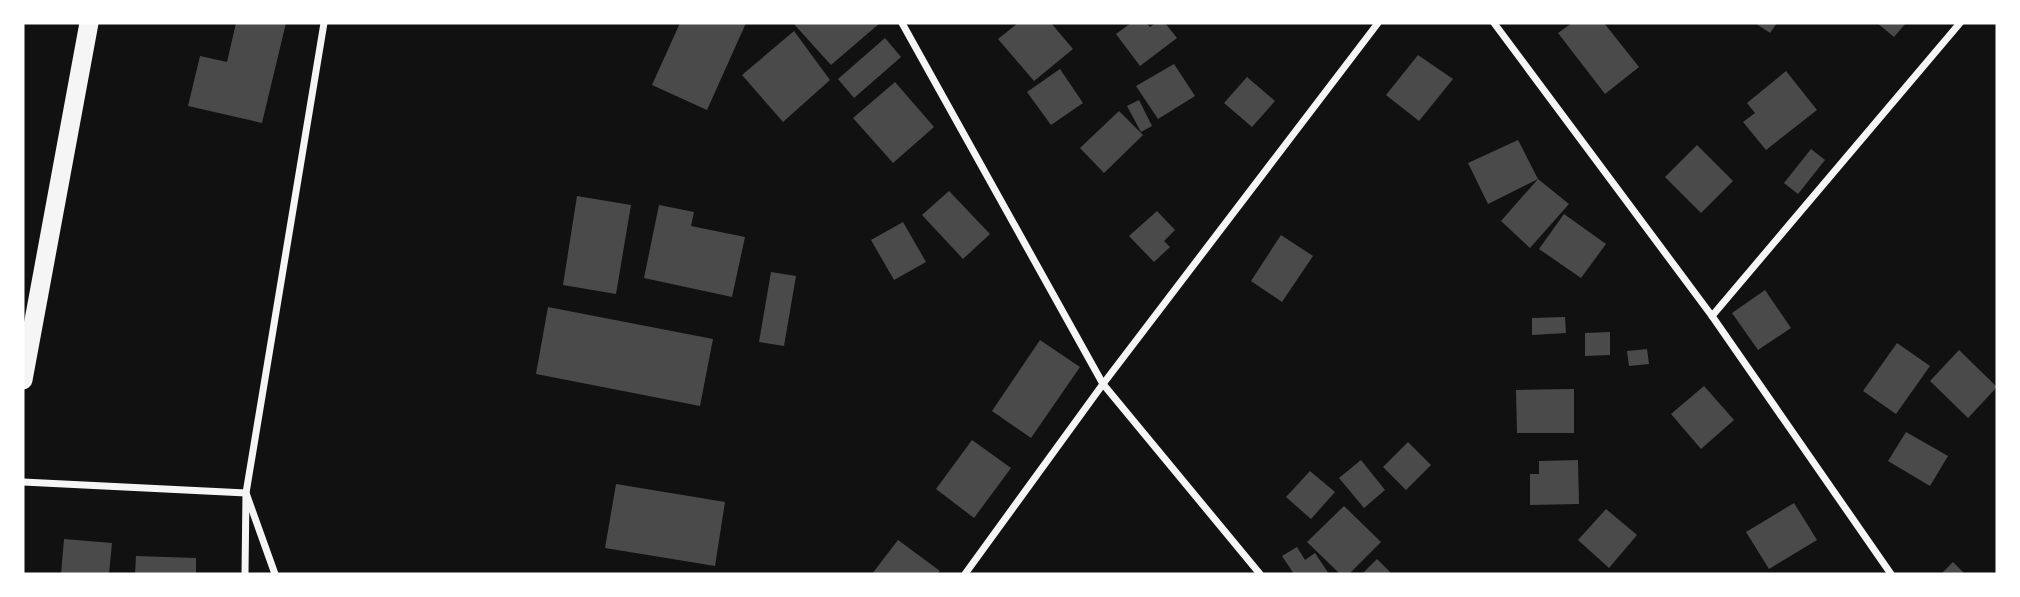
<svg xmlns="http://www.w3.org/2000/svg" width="2020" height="597" viewBox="0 0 2020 597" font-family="'PT Sans',sans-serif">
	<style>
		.building { fill: #4a4a4a }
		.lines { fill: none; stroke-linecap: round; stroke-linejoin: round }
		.minor { stroke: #f5f5f5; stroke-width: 7 }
		.trunk { stroke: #f5f5f5; stroke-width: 19 }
	</style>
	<rect width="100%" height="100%" fill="#111"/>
	<!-- building -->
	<g class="building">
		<path d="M236 23H286L262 123 188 106 200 56 227 62Z"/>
		<path d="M680 23H746L707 110 652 85Z"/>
		<path d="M793 23H880L831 65Z"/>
		<path d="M1018 23H1051L1073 49 1034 81 998 39Z"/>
		<path d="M1131 23H1146L1150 27 1156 23H1165L1177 38 1140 66 1116 34Z"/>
		<path d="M1572 23H1604L1639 67 1605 94 1558 33Z"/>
		<path d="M1755 23H1777L1770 33Z"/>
		<path d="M1877 23H1906L1894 37Z"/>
		<path d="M794 31 830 80 783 122 742 75Z"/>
		<path d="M885 38 901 57 854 98 838 79Z"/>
		<path d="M1418 55 1453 79 1419 121 1386 95Z"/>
		<path d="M1174 64 1195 96 1158 119 1136 86Z"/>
		<path d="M1060 69 1083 103 1051 125 1027 92Z"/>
		<path d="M1786 71 1817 110 1766 150 1743 122 1755 113 1747 103Z"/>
		<path d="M1247 77 1275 101 1252 127 1224 103Z"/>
		<path d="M895 82 934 127 893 163 853 118Z"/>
		<path d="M1139 100 1152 126 1141 132 1127 106Z"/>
		<path d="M1119 111 1143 135 1104 173 1080 148Z"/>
		<path d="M1518 140 1538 179 1569 204 1530 248 1501 221 1538 179 1488 204 1468 163Z"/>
		<path d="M1697 145 1733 181 1701 213 1665 177Z"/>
		<path d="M1811 149 1825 160 1798 194 1784 183Z"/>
		<path d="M949 191 990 234 963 259 922 215Z"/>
		<path d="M577 196 631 205 616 294 563 285Z"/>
		<path d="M659 205 694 212 691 226 745 237 732 297 644 278Z"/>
		<path d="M1157 211 1175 230 1164 241 1170 247 1154 262 1129 236Z"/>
		<path d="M1564 214 1606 244 1581 278 1539 249Z"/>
		<path d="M903 222 926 262 894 280 871 240Z"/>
		<path d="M1281 235 1313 256 1282 302 1251 281Z"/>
		<path d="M771 272 796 276 784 346 759 342Z"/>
		<path d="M1765 290 1791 328 1758 350 1732 313Z"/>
		<path d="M548 307 713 339 700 406 536 374Z"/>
		<path d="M1565 317 1566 333 1532 335V318Z"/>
		<path d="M1610 332V355L1585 356V333Z"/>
		<path d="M1040 340 1080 367 1031 438 992 411Z"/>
		<path d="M1897 343 1930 366 1896 414 1863 391Z"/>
		<path d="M1647 349 1649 364 1629 366 1627 351Z"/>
		<path d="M1959 350 1997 387 1968 418 1930 381Z"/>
		<path d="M1704 386 1734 420 1701 449 1671 414Z"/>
		<path d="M1574 389V433H1517L1516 390Z"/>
		<path d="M1906 432 1948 456 1930 486 1888 461Z"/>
		<path d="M972 440 1011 468 974 518 936 489Z"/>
		<path d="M1408 442 1431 465 1406 490 1383 467Z"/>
		<path d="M1361 460 1385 490 1364 508 1339 478Z"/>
		<path d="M1578 460 1579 504 1530 505V474H1539V461Z"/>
		<path d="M1310 471 1335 492 1311 519 1286 497Z"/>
		<path d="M616 484 725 502 715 566 605 548Z"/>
		<path d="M1794 503 1817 540 1769 569 1746 532Z"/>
		<path d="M1344 506 1381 542 1349 574H1340L1307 542Z"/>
		<path d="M1606 509 1637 535 1609 568 1578 540Z"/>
		<path d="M64 539 112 543 109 574H61Z"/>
		<path d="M898 540 940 571 937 574H872Z"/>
		<path d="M1297 547 1305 560 1315 553 1329 574H1294L1282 556Z"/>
		<path d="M136 556 196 558V574H135Z"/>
		<path d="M1377 559 1392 574H1362Z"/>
		<path d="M1953 562 1965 574H1941Z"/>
	</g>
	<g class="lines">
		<!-- minor -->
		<g class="minor">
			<path d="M902 23 1103 384 1260 574"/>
			<path d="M1494 23 1712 316 1891 574"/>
			<path d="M1712 316 1960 23"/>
			<path d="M23 482 246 493 275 574"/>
			<path d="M245 574 246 493 324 23"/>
			<path d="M965 574 1103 384 1378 23"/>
		</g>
		<!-- trunk -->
		<path class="trunk" d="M23 380 89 23"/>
	</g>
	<!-- border -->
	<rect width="2020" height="597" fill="none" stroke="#ffffff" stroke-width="49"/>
</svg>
